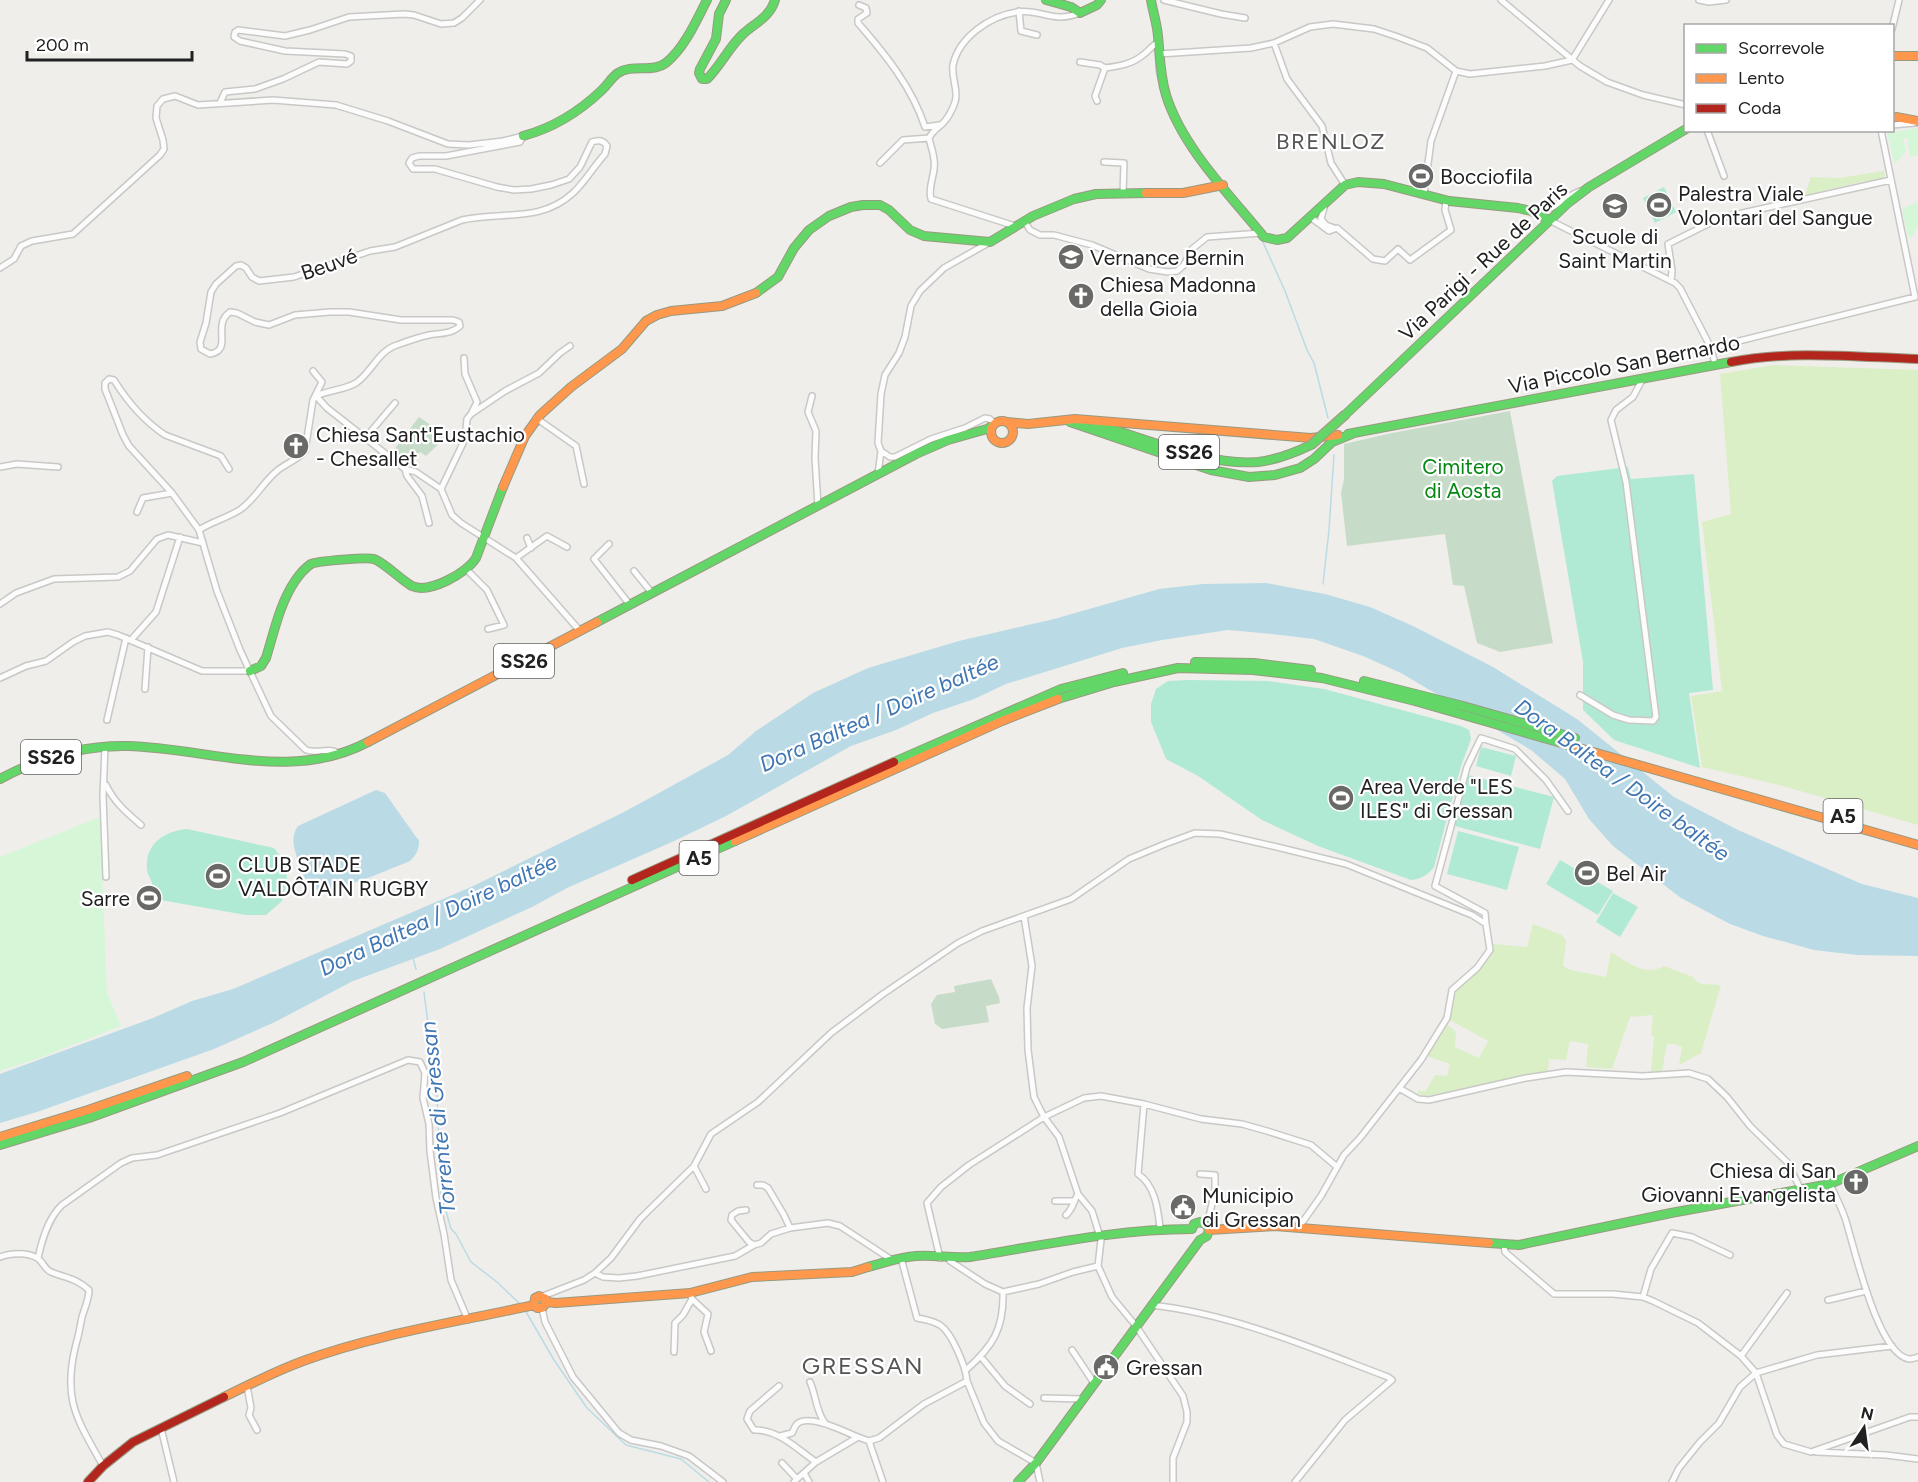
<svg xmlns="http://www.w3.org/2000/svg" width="1918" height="1482" viewBox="0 0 1918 1482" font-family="Figtree,sans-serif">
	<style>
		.grass { fill: #dbefc6 }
		.cemetery { fill: #c7dcc8 }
		.park { fill: #d6f7d7 }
		.pitch { fill: #b1ead4 }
		.water { fill: #badbe5 }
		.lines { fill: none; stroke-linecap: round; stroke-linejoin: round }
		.stream { stroke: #badbe5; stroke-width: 1.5 }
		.street-casing { stroke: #c8c8c6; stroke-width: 8 }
		.fast-casing { stroke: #989a80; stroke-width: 10 }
		.slow-casing { stroke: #989a80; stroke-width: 10 }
		.jam-casing { stroke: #989a80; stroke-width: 10 }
		.street { stroke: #fdfcfc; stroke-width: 5 }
		.fast { stroke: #63d668; stroke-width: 8 }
		.slow { stroke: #ff974d; stroke-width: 8 }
		.jam { stroke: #b3261e; stroke-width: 8 }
		.fast-bridge-casing { stroke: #a69d85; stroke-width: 11; stroke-linecap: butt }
		.fast-bridge { stroke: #63d668; stroke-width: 8 }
		.labels { text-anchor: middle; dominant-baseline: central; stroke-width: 4.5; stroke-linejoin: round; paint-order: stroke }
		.shield { fill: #fff; stroke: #646464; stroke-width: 1.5 }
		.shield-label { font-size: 20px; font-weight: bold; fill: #212121 }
		.poi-label { font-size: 21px; fill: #212121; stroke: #fff; text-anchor: start }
		.street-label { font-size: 21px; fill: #212121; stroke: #fff }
		.park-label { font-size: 21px; fill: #038612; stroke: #fff }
		.neighbourhood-label { font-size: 22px; letter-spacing: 1.5px; fill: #545454; stroke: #fff }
		.water-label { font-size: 22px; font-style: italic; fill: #4076b2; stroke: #fff }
		.quarter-label { font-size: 24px; letter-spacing: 1.5px; fill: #545454; stroke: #fff }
	</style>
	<rect width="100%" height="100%" fill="#efeeea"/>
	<path class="grass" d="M1884 171 1885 176 1882 179 1866 183 1865 181 1805 195 1811 177 1839 178Z
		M1773 365 1918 370V825L1783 786 1702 767 1691 696 1722 691 1702 522 1731 514 1720 374Z
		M1533 924 1562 935 1566 941 1563 966 1571 970 1606 977 1611 952C1628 962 1644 977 1664 966L1693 977 1696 981 1702 984 1721 985 1701 1053 1679 1065 1682 1047 1674 1044H1667L1662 1071 1651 1072 1654 1036 1651 1035 1653 1015 1630 1017 1612 1069 1586 1067 1588 1044 1570 1041 1566 1060 1549 1059 1548 1071 1427 1096 1417 1094 1419 1090 1425 1092 1435 1075 1447 1076 1450 1064 1427 1056 1447 1024 1456 1032 1455 1047 1479 1058 1488 1041 1448 1019 1454 993 1489 958 1493 944 1527 947Z"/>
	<path class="cemetery" d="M1510 411 1553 643 1500 652 1477 643 1464 586 1453 585 1445 534 1347 546 1341 493 1344 479V444L1392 433Z
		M419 417 447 436 426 456 420 452 409 467 390 455Z
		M991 979 999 997 1000 1003 986 1006 989 1022 942 1029 935 1024 931 1004 937 995 955 992 954 986Z"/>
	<path class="park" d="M1918 128V155L1910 157 1907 138H1903L1906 151 1895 164 1887 133Z
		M1918 202V226L1912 237H1908L1902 209Z
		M100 817 107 993 121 1026 36 1059 0 1071V857Z"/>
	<path class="pitch" d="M1664 187 1676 212 1655 223 1643 198Z
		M1628 467 1631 479 1694 474 1713 690 1689 693 1700 768 1614 740 1583 710V662L1552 481 1557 476Z
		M1188 680 1269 681 1324 689 1461 726 1469 730 1471 739 1461 766 1434 867C1428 875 1421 879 1411 880L1318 846 1262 820 1198 776 1166 759 1151 722V704L1156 689 1168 681Z
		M1481 747 1516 756 1511 776 1476 766Z
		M1468 775 1554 797 1540 849 1455 826Z
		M187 829 274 848 286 863 287 882 282 901 266 915H246L149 898C150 894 152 887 152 883 151 879 147 874 147 869 145 844 164 831 187 829Z
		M1458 831 1519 847 1507 890 1447 874Z
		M1560 860 1613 891 1598 915 1546 884Z
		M1613 893 1638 907 1620 937 1596 922Z"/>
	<path class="water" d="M1266 583 1325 594 1370 607 1413 626 1493 667 1577 719 1674 797 1738 830 1862 884 1918 898V956L1857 955 1814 950 1763 936 1730 924 1681 898 1613 846 1589 819 1565 779 1531 750 1401 673 1363 656 1314 639 1272 634 1228 630 1162 640 1122 648 1006 684 974 699 933 713 896 730 851 746 726 816 672 842 567 888 532 907 440 949 353 981 275 1022 214 1049 37 1112 0 1123V1074L153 1018 192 1001 233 989 471 887 624 812 668 788 728 755 756 731 813 693 868 668 959 641 1054 619 1159 589 1203 584Z
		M376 790 385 793 419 841C419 850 416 855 410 861 392 868 334 894 318 890 306 888 301 870 298 861 294 848 290 837 298 826Z"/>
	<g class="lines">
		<path class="stream" d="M1155 48 1156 71 1162 96
			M1262 240 1285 291 1307 350 1314 363 1328 418
			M1323 584 1329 530 1334 455
			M413 958 416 969
			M424 992 437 1097 441 1193 451 1229 456 1234 471 1262 497 1282 520 1304
			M525 1310 554 1360 587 1408 626 1445 681 1459 709 1482"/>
		<defs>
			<path id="street" d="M1164 0 1221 14 1245 18
				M1501 0 1580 66 1607 82 1643 95 1686 105
				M1699 0 1709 2 1726 0
				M859 5 866 8 867 13 858 19V23C885 54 912 87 925 127L939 125
				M1019 11 1021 31 1037 35
				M1892 29 1899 0
				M1274 43 1287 79 1322 126 1331 163 1345 185
				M1159 54 1251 48 1274 43 1310 27 1333 24 1374 29 1398 37 1427 48 1456 71 1470 74 1545 66 1572 60
				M1572 60 1609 0
				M1080 62 1100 65 1105 68
				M1097 101 1095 96 1105 68C1120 66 1132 64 1143 55 1149 51 1152 45 1159 42
				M220 103 225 92 255 89 283 79 319 62 347 64 351 61V56L345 54 285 51 240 41 234 37 235 32 238 30 285 36 310 30 349 17 404 14 414 15 441 24 454 23 462 18 480 0
				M1892 125 1915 123
				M1707 130 1724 176
				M523 136 520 142 446 156H419L412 158 409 163 413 169H435L497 187 514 190 531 189 551 185 569 179 580 167 592 142C599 140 603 140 607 146L605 154C594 166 585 182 573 193 541 223 501 211 462 220L395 247 370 251 294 277 259 281 252 277 246 268 241 265 236 266 216 284 211 292 206 323 200 342 201 349 210 354C234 350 211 325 230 312L237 313 255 322 269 325 295 315 330 312H349L401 320H453L459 322 460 326C452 334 440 333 429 335 419 337 408 341 397 345 378 351 372 372 356 383 344 390 329 390 316 396L327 408 405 469 416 472 441 489 452 515 461 523 516 558 580 631
				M1104 162 1124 163 1123 194
				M880 163 903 140 929 138
				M1424 194 1431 141 1456 71
				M1325 204 1321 219 1326 225 1334 228
				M1535 211C1554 212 1563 197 1580 191
				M1310 217 1329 231 1337 228 1373 259 1385 261 1398 249 1410 260 1451 230 1445 210 1446 201
				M1549 220 1675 283 1680 288 1711 348 1715 364
				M1025 222 1030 230 1040 235H1054L1092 245 1149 269 1168 272 1177 271 1184 265 1192 249 1207 237 1261 233
				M1015 226 931 199C928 189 933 179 934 169 936 158 931 148 929 138 932 132 936 129 941 125 947 120 953 109 955 102 959 90 951 78 953 65 959 37 990 16 1017 12 1041 8 1051 24 1080 13
				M0 268 14 259 21 246 32 241 73 234 160 155 164 149 163 140 156 118 157 106 163 99 175 96 198 105 273 100 336 105 388 121 448 144 469 145 503 141 523 136
				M1671 281 1672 271 1668 244 1720 218 1891 180
				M1711 348 1915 297 1881 130
				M464 358 465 374 477 402 472 412
				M812 396 808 412 816 431 815 458 818 506
				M536 418 576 446 584 484
				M366 437 395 403
				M881 451 890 457H895L931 439 965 428 985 418 990 419 995 424
				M0 467 17 464 58 467
				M229 469 221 456 165 435C144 421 127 401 114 380L109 379 105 383V389L123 435 129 446 172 493 199 530 217 591 240 650 271 716 306 750C317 754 329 747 338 753
				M405 469 407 476 422 496 429 523
				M878 474 881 451 878 443 881 394 885 375 899 353 905 337 911 306 920 291 944 268 990 242
				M441 489 465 439 467 419 471 414 505 391 539 373 560 353 570 346
				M137 512 143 498 172 493
				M199 530C213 521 228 518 241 509 256 498 264 481 278 470 287 463 297 460 305 451L313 400 322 382 313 371
				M527 538 531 548
				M609 544 594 559 630 605
				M516 558 547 536 567 547
				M467 570 487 590 504 625 488 629
				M634 571 652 593
				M0 604 16 593 54 579 118 577 130 571 157 539 168 535 203 543
				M131 640 156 612 180 537
				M0 678 26 666 46 661 73 642 85 636 108 632 118 635 202 671H250
				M145 689 148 647
				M1580 695 1613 715 1629 720 1653 721 1656 717 1626 482 1611 420 1616 410 1633 397 1643 378
				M107 720 126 638
				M105 747 103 796 106 877
				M106 785C114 802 127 813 141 825
				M1024 916 1032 966 1027 1008 1028 1050 1034 1097 1044 1117 1059 1137 1078 1194 1092 1211 1101 1240 1098 1266 1112 1297 1136 1326 1183 1396 1187 1412V1422L1173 1458V1482
				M1486 924 1485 913 1435 886 1467 767 1481 738 1515 749 1546 780 1568 811
				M1399 1088 1418 1099 1429 1100 1526 1078 1566 1072 1643 1076 1689 1073 1708 1079 1727 1097 1750 1126 1787 1162 1801 1190
				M1144 1104 1138 1174C1155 1185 1158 1209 1160 1228
				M694 1166 706 1189
				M1200 1174 1215 1175V1191L1207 1225
				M1830 1184C1835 1195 1841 1207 1845 1218 1854 1245 1877 1354 1909 1359 1910 1359 1917 1358 1918 1357
				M757 1185H763L768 1188 784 1215 790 1228
				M1055 1201H1073
				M746 1210 738 1211 732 1215 731 1220 749 1242 754 1245 761 1243 771 1234 790 1228 828 1223 840 1226 892 1260
				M1066 1215C1073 1209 1073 1202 1078 1194
				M1504 1245 1505 1252 1554 1294H1613L1643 1297 1653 1301 1698 1323 1741 1356 1756 1373 1817 1355 1892 1346
				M0 1257C10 1253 28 1252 37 1258 43 1261 44 1269 51 1272 66 1278 76 1278 89 1290 89 1299 85 1307 82 1317 80 1326 79 1335 76 1344 62 1400 77 1419 103 1466
				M38 1258C42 1240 48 1218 62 1205L121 1163 132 1158 157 1155 280 1113 408 1060 420 1062 425 1073 423 1098 429 1124 430 1151 436 1198 444 1234 451 1280 468 1320
				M901 1258 917 1318C924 1319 933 1321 940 1325 952 1333 966 1367 967 1381
				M940 1258 927 1203 941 1187 969 1165 1044 1117 1084 1098 1101 1096 1144 1104 1201 1119 1242 1124 1267 1131 1311 1145 1336 1166
				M949 1258 950 1261 985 1284 1003 1292C1004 1329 993 1346 966 1370
				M595 1273 603 1277 619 1278 637 1276 735 1256 754 1245
				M1003 1292 1039 1284 1073 1272 1098 1266
				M543 1296 584 1280 595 1273 611 1258 640 1219 694 1166 711 1134 758 1102 831 1033 883 994 958 943 982 931 1071 899 1129 859 1165 844 1195 833 1220 834 1277 847 1346 864 1472 915 1486 924 1490 950 1477 968 1452 990 1447 1018 1421 1060 1360 1138 1344 1155 1321 1196 1299 1227
				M1643 1297 1651 1269 1672 1233 1692 1237 1730 1255
				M692 1299 708 1314 704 1332 711 1351
				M1828 1300 1866 1291
				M1151 1305C1233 1314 1311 1348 1388 1377L1392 1380 1345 1420 1295 1482
				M542 1308 545 1322 573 1377 619 1433 631 1440 661 1446 689 1456 723 1482
				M1072 1350 1094 1383
				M674 1352 675 1323 683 1315 692 1299 690 1293
				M1741 1356 1787 1293
				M981 1357 1005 1386 1030 1404
				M810 1382C816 1395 816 1412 825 1423
				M247 1386 251 1408 249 1415 257 1430
				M779 1386 750 1411 747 1419 754 1430C778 1429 797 1449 816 1462
				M1044 1398 1082 1399
				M161 1428 174 1482
				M780 1436 792 1433C794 1430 794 1427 797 1424 809 1413 845 1432 858 1437
				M869 1441 879 1438 924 1404 967 1381 984 1423 998 1441 1036 1463 1040 1482
				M1816 1452 1886 1455 1918 1459
				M782 1463 797 1479 794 1482
				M804 1473 809 1482
				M797 1479 816 1462 858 1437 869 1441 883 1482
				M1672 1482 1679 1468 1700 1442 1719 1423 1740 1387 1756 1373 1777 1435 1784 1444 1811 1452 1910 1417H1918"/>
			<path id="fast" d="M726 0 719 14 716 39 700 69 699 73 702 79H707C721 65 729 47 743 34 755 23 770 17 775 0
				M1046 0 1071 7 1080 13 1097 5 1101 0
				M1151 0C1153 12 1157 24 1158 36 1160 56 1160 75 1166 95 1182 147 1230 195 1264 237L1277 240 1287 238 1345 185 1358 182 1384 184 1449 201 1518 208 1531 211 1549 220
				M523 136C553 128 580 111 602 90 608 84 612 77 618 73 633 63 653 74 667 62 685 47 696 21 707 0
				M756 293 778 277 794 248 809 230 829 216 851 207 863 205H880L889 210 910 230 924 236 990 242 1033 216 1074 199 1096 194 1146 193
				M1346 414 1568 203 1589 187 1686 129
				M1070 422 1211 470 1249 477 1275 475 1300 468 1314 459 1332 442 1354 433
				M1095 424C1146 438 1205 466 1258 462 1277 460 1294 453 1311 445
				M1348 434 1731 362
				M597 622 916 454 948 440 987 429 992 426
				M1195 662 1254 663 1311 670
				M250 671 261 666 266 658C274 632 280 603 295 581 299 575 305 568 311 564 317 561 367 557 374 559 385 563 401 580 412 586 429 594 467 573 476 558L503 487
				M1364 681 1463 706 1575 738
				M1058 699 1114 682 1178 668 1253 670 1322 678 1415 701 1565 744
				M894 762 1061 689 1123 673
				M0 779C39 758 83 745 128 746 208 748 291 783 368 742
				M0 1145 89 1118 243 1062 735 841
				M1489 1243 1519 1245 1671 1213 1830 1184 1918 1146
				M868 1267C884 1263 899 1257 916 1256 934 1255 952 1258 970 1257 1044 1245 1117 1229 1192 1229L1194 1224 1200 1222 1207 1225 1209 1230
				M1018 1482 1036 1463 1200 1240 1207 1236 1209 1230"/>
			<path id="slow" d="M1892 56H1918
				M1896 117 1918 121
				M1146 193H1183L1223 185
				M991 432a11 11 0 1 1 22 0a11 11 0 1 1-22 0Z
				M1007 422 1028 424 1075 419 1311 438 1338 435
				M503 487 525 436 540 415 571 387 622 349 646 321 657 315 671 311 722 306 756 293
				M368 742 597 622
				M1565 744 1918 845
				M735 841 1002 721 1058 699
				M0 1137 88 1110 187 1076
				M1209 1230 1275 1226 1489 1243
				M534 1305 535 1298 539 1296 546 1299 547 1302 556 1303 690 1293 752 1277 852 1272 868 1267
				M224 1397C250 1384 276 1371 303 1361 377 1334 457 1322 534 1305L537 1308H542L547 1302"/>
			<path id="jam" d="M1731 362C1792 350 1856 357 1918 359
				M632 880 894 762
				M88 1482 103 1466 133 1442 224 1397"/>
		</defs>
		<use href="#street" class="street-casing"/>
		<use href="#fast" class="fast-casing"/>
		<use href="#slow" class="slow-casing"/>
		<use href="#jam" class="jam-casing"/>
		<use href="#street" class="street"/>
		<use href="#fast" class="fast"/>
		<use href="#slow" class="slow"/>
		<use href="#jam" class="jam"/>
		<defs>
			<path id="fast-bridge" d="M1311 445 1346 414"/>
		</defs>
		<use href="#fast-bridge" class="fast-bridge-casing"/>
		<use href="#fast-bridge" class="fast-bridge"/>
	</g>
	<defs>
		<symbol id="stadium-disc" viewBox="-11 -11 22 22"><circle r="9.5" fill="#696967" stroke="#fff"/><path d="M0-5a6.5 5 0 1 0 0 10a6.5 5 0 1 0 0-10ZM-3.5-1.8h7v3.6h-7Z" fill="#fff"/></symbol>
		<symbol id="school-disc" viewBox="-11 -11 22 22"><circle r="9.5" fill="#696967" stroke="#fff"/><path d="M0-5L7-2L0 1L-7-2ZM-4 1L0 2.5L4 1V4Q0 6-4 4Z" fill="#fff"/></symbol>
		<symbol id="church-disc" viewBox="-11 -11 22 22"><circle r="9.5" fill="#696967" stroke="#fff"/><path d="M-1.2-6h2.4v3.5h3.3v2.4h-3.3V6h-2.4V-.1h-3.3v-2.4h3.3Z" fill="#fff"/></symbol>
		<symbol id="civic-disc" viewBox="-11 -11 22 22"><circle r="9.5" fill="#696967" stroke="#fff"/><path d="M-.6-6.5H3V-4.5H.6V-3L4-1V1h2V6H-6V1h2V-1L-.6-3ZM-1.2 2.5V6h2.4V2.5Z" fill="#fff"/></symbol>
	</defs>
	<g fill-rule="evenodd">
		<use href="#stadium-disc" x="1406" y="161" width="30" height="30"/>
		<use href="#stadium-disc" x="1644" y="190" width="30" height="30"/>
		<use href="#school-disc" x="1600" y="191" width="30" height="30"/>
		<use href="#school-disc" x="1056" y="242" width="30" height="30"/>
		<use href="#church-disc" x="1066" y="281" width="30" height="30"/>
		<use href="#church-disc" x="281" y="431" width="30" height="30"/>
		<use href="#stadium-disc" x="1326" y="783" width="30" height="30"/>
		<use href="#stadium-disc" x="1572" y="858" width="30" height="30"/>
		<use href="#stadium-disc" x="203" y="861" width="30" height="30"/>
		<use href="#stadium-disc" x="134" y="883" width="30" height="30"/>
		<use href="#church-disc" x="1841" y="1167" width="30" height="30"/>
		<use href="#civic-disc" x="1168" y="1192" width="30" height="30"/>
		<use href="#civic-disc" x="1091" y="1352" width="30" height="30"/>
	</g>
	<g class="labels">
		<g class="shield">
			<rect x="1159" y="435" width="60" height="34" rx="4.5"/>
			<rect x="494" y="644" width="60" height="34" rx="4.5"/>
			<rect x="21" y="740" width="60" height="34" rx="4.5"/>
			<rect x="1823.5" y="799" width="39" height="34" rx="4.5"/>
			<rect x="679.5" y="841" width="39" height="34" rx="4.5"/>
		</g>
		<g class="shield-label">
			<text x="1189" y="452">SS26</text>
			<text x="524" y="661">SS26</text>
			<text x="51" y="757">SS26</text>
			<text x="1843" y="816">A5</text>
			<text x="699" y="858">A5</text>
		</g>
		<g class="poi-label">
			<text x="1440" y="176">Bocciofila</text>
			<text x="1678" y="193">Palestra Viale<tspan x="1678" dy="24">Volontari del Sangue</tspan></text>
			<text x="1615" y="236" text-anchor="middle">Scuole di<tspan x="1615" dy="24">Saint Martin</tspan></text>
			<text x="1090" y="257">Vernance Bernin</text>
			<text x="1100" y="284">Chiesa Madonna<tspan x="1100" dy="24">della Gioia</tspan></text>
			<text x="316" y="434">Chiesa Sant'Eustachio<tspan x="316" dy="24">- Chesallet</tspan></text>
			<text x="1360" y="786">Area Verde "LES<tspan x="1360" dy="24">ILES" di Gressan</tspan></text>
			<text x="238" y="864">CLUB STADE<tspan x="238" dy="24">VALDÔTAIN RUGBY</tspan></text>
			<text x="1606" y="873">Bel Air</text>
			<text x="130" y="898" text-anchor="end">Sarre</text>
			<text x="1836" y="1170" text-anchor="end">Chiesa di San<tspan x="1836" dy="24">Giovanni Evangelista</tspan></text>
			<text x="1202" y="1195">Municipio<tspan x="1202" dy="24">di Gressan</tspan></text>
			<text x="1126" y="1367">Gressan</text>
		</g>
		<g class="street-label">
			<text transform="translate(1483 261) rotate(-43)">Via Parigi - Rue de Paris</text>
			<text transform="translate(329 264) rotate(-19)">Beuvé</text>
			<text transform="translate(1624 364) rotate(-11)">Via Piccolo San Bernardo</text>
		</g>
		<g class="park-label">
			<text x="1463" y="466">Cimitero<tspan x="1463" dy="24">di Aosta</tspan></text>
		</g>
		<g class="neighbourhood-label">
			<text x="1331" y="141">BRENLOZ</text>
		</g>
		<g class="water-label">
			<text transform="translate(879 713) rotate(-24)">Dora Baltea / Doire baltée</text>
			<text transform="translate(1622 780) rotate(36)">Dora Baltea / Doire baltée</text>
			<text transform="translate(438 915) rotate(-25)">Dora Baltea / Doire baltée</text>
			<text transform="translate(438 1118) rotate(-96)">Torrente di Gressan</text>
		</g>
		<g class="quarter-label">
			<text x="863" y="1365">GRESSAN</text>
		</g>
	</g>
	<rect x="1684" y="24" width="210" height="108" fill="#ffffff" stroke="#a6a6a6" stroke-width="1.5"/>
	<rect x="1696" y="44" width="30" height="9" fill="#63d668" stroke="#a6a6a6" stroke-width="1.5"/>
	<text x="1738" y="54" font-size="18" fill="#212121">Scorrevole</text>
	<rect x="1696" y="74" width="30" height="9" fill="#ff974d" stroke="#a6a6a6" stroke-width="1.5"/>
	<text x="1738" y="84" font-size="18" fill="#212121">Lento</text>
	<rect x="1696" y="104" width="30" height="9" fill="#b3261e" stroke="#a6a6a6" stroke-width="1.5"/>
	<text x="1738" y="114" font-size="18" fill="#212121">Coda</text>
	<g transform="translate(1864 1428) rotate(13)" stroke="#ffffff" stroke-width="4.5" paint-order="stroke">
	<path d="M0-4.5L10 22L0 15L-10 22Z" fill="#212121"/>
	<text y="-9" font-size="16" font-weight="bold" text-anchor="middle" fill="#212121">N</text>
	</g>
	<path d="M27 51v9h165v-9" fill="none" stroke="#212121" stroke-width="3"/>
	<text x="36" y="51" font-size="18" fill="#212121" stroke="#ffffff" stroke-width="4.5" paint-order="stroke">200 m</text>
</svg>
